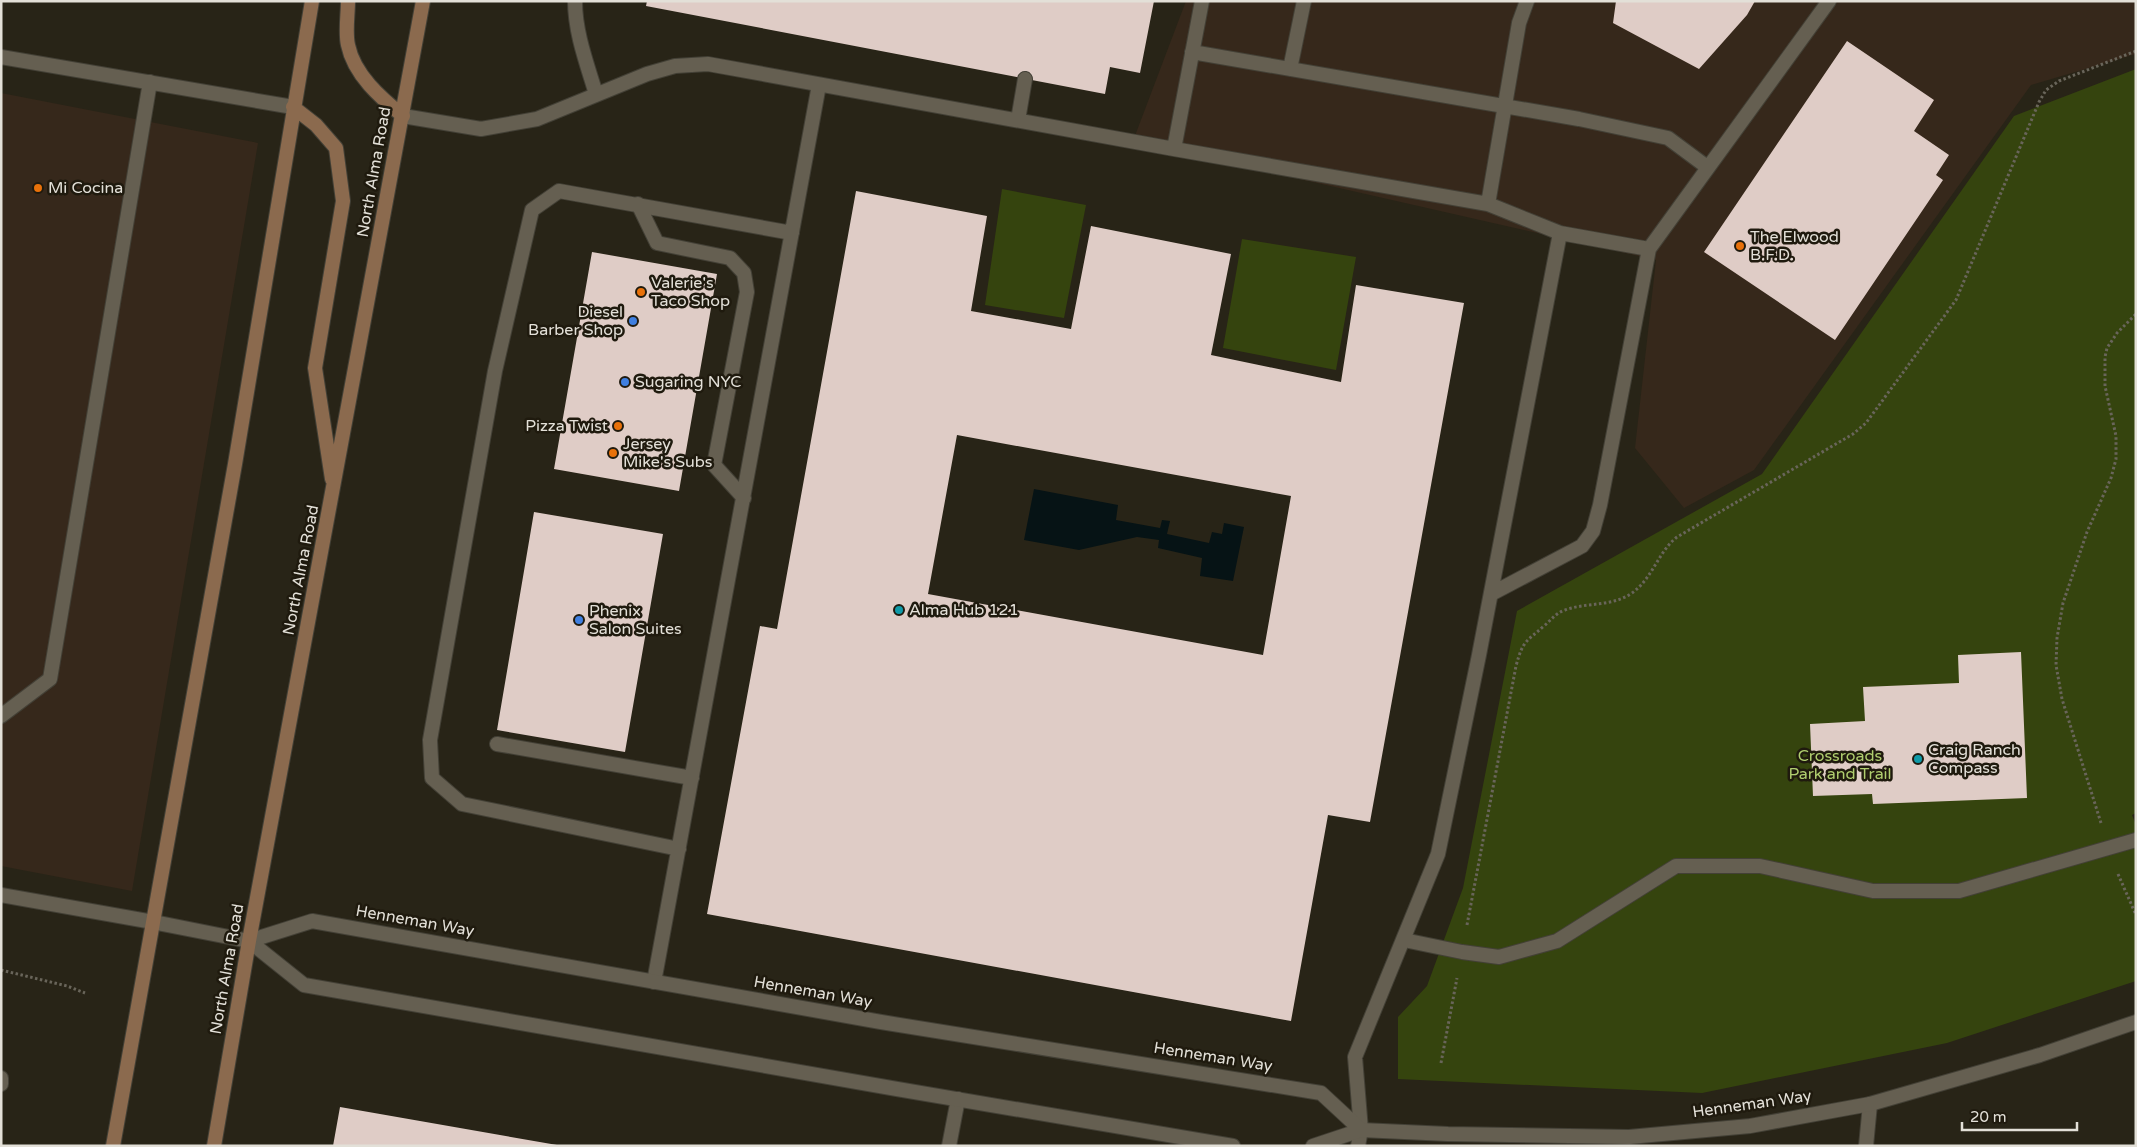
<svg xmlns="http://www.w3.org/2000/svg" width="2137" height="1147" viewBox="0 0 2137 1147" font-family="'Varela Round',sans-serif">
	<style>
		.commercial { fill: #36281b }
		.green { fill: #35440e }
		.water { fill: #061315 }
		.building { fill: #dfccc6; fill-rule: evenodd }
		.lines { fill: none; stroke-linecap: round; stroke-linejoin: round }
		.service-casing { stroke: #434036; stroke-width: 16 }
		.minor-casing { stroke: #434036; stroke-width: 16 }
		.secondary-casing { stroke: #434036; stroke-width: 16 }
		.path { stroke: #69655a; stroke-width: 3; stroke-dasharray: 2.5 2.5; stroke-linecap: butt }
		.service { stroke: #655f51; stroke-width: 14 }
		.minor { stroke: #655f51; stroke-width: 14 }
		.secondary { stroke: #8b6a4e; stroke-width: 14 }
		.food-dot { fill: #e8710a; stroke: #1f1a0e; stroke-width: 2 }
		.shop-dot { fill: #3f7fe0; stroke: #1f1a0e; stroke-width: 2 }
		.culture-dot { fill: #0f9aa8; stroke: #1f1a0e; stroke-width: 2 }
		.labels { text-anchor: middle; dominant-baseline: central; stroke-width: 5; stroke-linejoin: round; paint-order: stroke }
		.street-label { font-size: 16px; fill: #e3e0d8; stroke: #1f1a0e }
		.poi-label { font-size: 16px; fill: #e3e0d8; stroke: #1f1a0e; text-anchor: start }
		.park-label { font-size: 16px; fill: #b0ce6f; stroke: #1f1a0e }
	</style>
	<rect width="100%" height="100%" fill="#282417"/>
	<path class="commercial" d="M1186 1H2136V54L2031 85 1754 470 1684 508 1635 448 1656 260 1133 141Z
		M1 93 258 143 132 891 1 866Z"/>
	<path class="green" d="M2136 69V813L2132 815 2136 825V981L1947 1043 1702 1093 1398 1079V1017L1427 986 1463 888 1517 611 1762 474 2014 116Z
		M1002 189 1086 205 1064 318 985 305Z
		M1242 239 1356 257 1336 370 1223 348Z"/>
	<path class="water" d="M1034 489 1118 505 1116 520 1160 528 1162 520 1170 521 1167 534 1209 543 1212 532 1222 534 1224 523 1244 527 1233 581 1200 576 1202 558 1158 548 1159 540 1137 537 1079 550 1024 540Z"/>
	<path class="building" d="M647 1H1154L1140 73 1110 67 1105 94 646 6Z
		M1616 1H1755L1747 15 1699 69 1613 23Z
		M1847 41 1934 100 1914 131 1949 155 1936 175 1943 180 1835 340 1704 252Z
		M856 191 987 216 971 311 1071 329 1091 226 1231 254 1211 355 1341 382 1356 285 1464 303 1370 822 1328 815 1291 1021 707 914 760 626 777 629ZM957 435 1291 496 1263 655 928 594Z
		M592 252 717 274 679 491 554 469Z
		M534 512 663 534 625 752 497 730Z
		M2021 652 2027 798 1873 804 1872 794 1813 796 1810 724 1865 721 1863 687 1959 683 1958 655Z
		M340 1107 557 1145V1146H333Z"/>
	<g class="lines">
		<defs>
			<path id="service" d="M575 1C575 33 587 64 596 94
				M1192 52 1579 119 1668 138 1707 167
				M1 57 293 107
				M1290 69 1304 1
				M403 116 481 129 537 119 647 74 675 66 708 64 1174 149 1488 204 1560 233 1479 655 1438 854 1355 1057 1361 1130 1358 1146
				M1018 120 1025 79
				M1174 149 1202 1
				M638 204 657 243 730 258 744 273 747 292 714 465 744 498
				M1488 204 1519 23 1527 1
				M1560 233 1649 249
				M1491 594 1582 546 1593 531 1600 505 1649 249 1829 1
				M1 716 50 679 150 82
				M497 744 692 778
				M679 849 462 804 432 778 430 740 495 371 532 210 559 191 792 233
				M1404 940 1462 952 1499 957 1557 941 1676 866H1760L1873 891H1959L2136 840
				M654 982 819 85
				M1 1078V1084
				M949 1146 958 1099
				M1866 1146 1870 1104"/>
			<path id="minor" d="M1 895 153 922 249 941 304 985 897 1089 1233 1146
				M249 941 312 921 881 1022 1321 1093 1361 1130
				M1313 1146 1361 1130 1448 1134 1629 1137 1750 1126 1870 1104 2040 1055 2136 1022"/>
			<path id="secondary" d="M348 1C348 15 345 32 348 45 354 75 381 98 403 116
				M293 107 316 125 336 148 343 201 315 368 332 479
				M113 1146 235 464 312 1
				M214 1146 249 941 423 1"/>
		</defs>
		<use href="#service" class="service-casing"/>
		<use href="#minor" class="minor-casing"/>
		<use href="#secondary" class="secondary-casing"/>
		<path class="path" d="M2101 823 2062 699 2056 665 2057 638 2063 603 2087 532 2111 478 2116 459V436L2105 386V357L2107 348 2117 333 2136 314
			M2118 874 2136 915
			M1467 925 1516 666C1523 640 1526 642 1544 626 1551 620 1556 613 1565 610 1587 602 1612 607 1632 593 1653 578 1658 552 1677 537L1853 434 1866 423 1956 300 2039 102 2046 90 2059 81 2136 51
			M1 970 67 986 85 993
			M1441 1063 1457 978"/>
		<use href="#service" class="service"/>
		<use href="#minor" class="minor"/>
		<use href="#secondary" class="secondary"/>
	</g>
	<g class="food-dot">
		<circle cx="38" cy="188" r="5"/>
		<circle cx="1740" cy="246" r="5"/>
		<circle cx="641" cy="292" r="5"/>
		<circle cx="618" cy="426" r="5"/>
		<circle cx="613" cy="453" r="5"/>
	</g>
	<g class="shop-dot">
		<circle cx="633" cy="321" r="5"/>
		<circle cx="625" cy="382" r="5"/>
		<circle cx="579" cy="620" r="5"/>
	</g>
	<g class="culture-dot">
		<circle cx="899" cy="610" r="5"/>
		<circle cx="1918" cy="759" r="5"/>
	</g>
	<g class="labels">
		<g class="street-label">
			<text transform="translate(374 172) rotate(-80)">North Alma Road</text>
			<text transform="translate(301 570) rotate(-79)">North Alma Road</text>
			<text transform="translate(415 921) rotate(10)">Henneman Way</text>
			<text transform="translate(227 969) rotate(-80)">North Alma Road</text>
			<text transform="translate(813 992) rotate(10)">Henneman Way</text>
			<text transform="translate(1213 1057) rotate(9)">Henneman Way</text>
			<text transform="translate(1752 1104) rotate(-8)">Henneman Way</text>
		</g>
		<g class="poi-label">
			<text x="48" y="188">Mi Cocina</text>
			<text x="1750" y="237">The Elwood<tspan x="1750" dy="18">B.F.D.</tspan></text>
			<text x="651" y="283">Valerie's<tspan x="651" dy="18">Taco Shop</tspan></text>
			<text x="623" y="312" text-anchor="end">Diesel<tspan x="623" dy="18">Barber Shop</tspan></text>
			<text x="635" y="382">Sugaring NYC</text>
			<text x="608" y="426" text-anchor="end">Pizza Twist</text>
			<text x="623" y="444">Jersey<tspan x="623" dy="18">Mike's Subs</tspan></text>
			<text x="909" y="610">Alma Hub 121</text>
			<text x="589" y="611">Phenix<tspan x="589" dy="18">Salon Suites</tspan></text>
			<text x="1928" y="750">Craig Ranch<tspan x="1928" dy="18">Compass</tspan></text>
		</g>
		<g class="park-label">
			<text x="1840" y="756">Crossroads<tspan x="1840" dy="18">Park and Trail</tspan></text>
		</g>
	</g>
	<rect width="2137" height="1147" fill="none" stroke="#e3e0d8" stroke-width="5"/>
	<path d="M1962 1122v8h115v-8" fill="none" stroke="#e3e0d8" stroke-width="2.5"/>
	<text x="1970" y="1122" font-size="15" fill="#e3e0d8" stroke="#1f1a0e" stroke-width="4" paint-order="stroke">20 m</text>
</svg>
